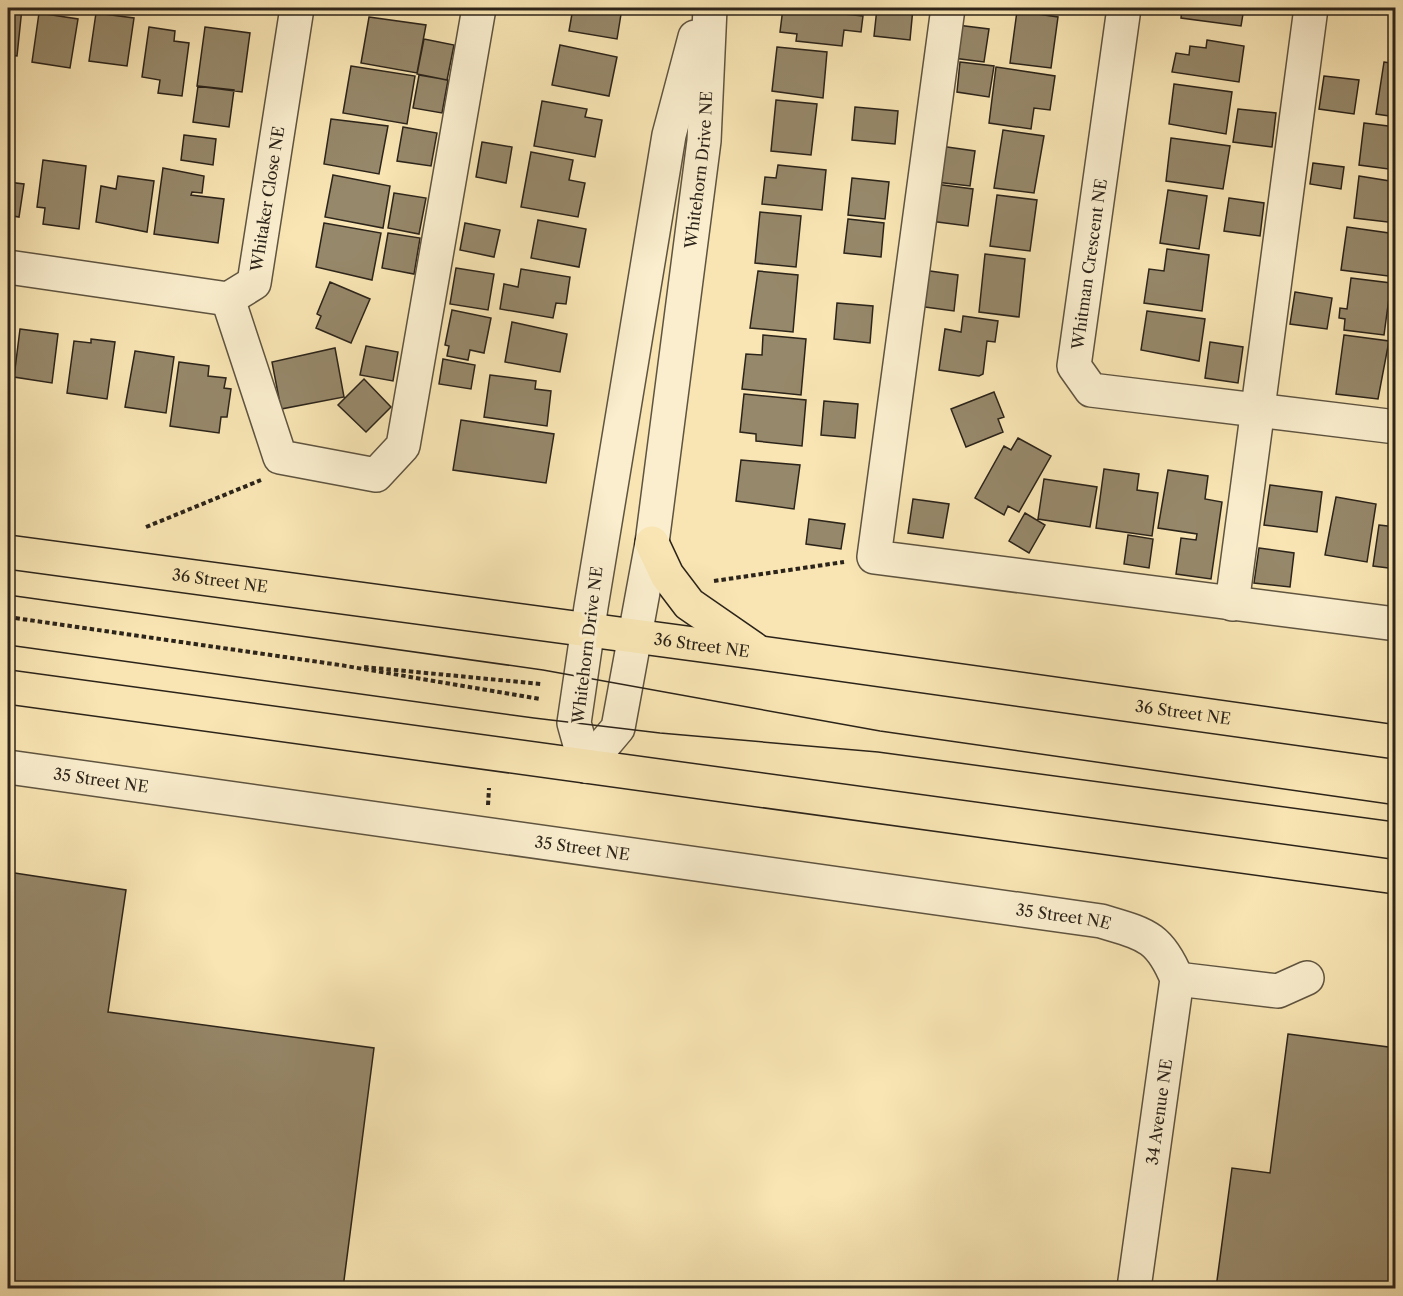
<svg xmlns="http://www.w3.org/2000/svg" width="1403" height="1296" viewBox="0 0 1403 1296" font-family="'Libre Caslon Text',serif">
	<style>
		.building { fill: #96886a; stroke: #2c241a; stroke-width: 1.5 }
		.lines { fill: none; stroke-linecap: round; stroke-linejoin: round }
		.minor-casing { stroke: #5f5440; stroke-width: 36 }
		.major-casing { stroke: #2c241a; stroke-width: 36 }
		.path { stroke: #2c241a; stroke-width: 4; stroke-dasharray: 4.5 3; stroke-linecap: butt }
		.minor { stroke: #faeece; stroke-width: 33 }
		.major { stroke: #f8e5b3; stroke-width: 33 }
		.tram { stroke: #2c241a; stroke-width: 1.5 }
		.labels { text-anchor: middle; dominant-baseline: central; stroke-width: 6; stroke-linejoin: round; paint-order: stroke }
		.street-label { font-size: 16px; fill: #2c241a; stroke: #faeece }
	</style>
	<rect width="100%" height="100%" fill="#f8e5b3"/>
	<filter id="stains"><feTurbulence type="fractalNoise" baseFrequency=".00333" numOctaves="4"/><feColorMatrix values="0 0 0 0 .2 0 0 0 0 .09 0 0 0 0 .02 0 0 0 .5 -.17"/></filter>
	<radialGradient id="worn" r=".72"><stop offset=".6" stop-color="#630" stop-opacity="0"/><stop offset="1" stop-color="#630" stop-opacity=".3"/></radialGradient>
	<path class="building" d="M8 8H22L17 56 8 55Z
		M573 8H622L617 39 569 31Z
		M783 8H845V14L863 16 861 32 844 30 842 46 796 41 797 34 780 32Z
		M877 8H913L910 40 874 36Z
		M1182 8H1244L1241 26 1181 18Z
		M1017 11 1058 17 1051 68 1010 63Z
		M39 13 78 19 70 68 32 62Z
		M96 13 134 18 127 66 89 61Z
		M369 17 426 25 417 73 361 63Z
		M957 25 989 29 984 62 953 58Z
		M149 27 175 31 174 41 189 43 182 96 158 93 160 80 142 77Z
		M205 27 250 33 242 92 197 86Z
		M424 39 454 45 447 80 417 74Z
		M1207 40 1244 46 1239 82 1172 72 1176 53 1189 55 1190 46 1206 48Z
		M560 45 617 57 609 96 552 85Z
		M777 47 827 52 823 98 772 91Z
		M960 62 994 66 989 97 957 92Z
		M1384 62 1396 64V117L1376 114Z
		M351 66 415 76 407 124 343 113Z
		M996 67 1055 76 1050 110 1034 108 1031 129 989 123Z
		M419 75 448 80 442 113 413 108Z
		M1324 76 1359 80 1354 114 1319 109Z
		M1174 84 1232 92 1226 134 1169 124Z
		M198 86 234 90 229 127 193 122Z
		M776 100 817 104 811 155 771 151Z
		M542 101 587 109 585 117 602 120 595 157 534 146Z
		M855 107 898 111 895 144 852 140Z
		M1238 109 1276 113 1272 147 1233 142Z
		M331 119 388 126 379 174 324 164Z
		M1364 123 1396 127V170L1359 165Z
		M403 127 437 133 431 166 397 161Z
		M1003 130 1044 136 1034 193 994 188Z
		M184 135 216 139 213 165 181 160Z
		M1171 138 1230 146 1223 189 1166 181Z
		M482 142 512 147 506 183 476 177Z
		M940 146 975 151 970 186 936 182Z
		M531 152 573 160 569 180 585 183 578 217 521 207Z
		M43 160 86 166 79 229 43 224 45 208 37 207Z
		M1313 163 1344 167 1341 189 1310 184Z
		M778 165 826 170 822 210 762 204 765 177 776 178Z
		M8 166 10 167 8 182 24 184 19 217 8 215Z
		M163 168 204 176 202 193 192 192 191 195 224 199 218 243 154 234Z
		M333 175 390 186 383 228 325 217Z
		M118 176 154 181 147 232 96 222 101 186 116 189Z
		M1359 176 1396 182V223L1354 218Z
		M852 178 889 182 885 219 848 215Z
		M935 184 973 189 968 226 930 221Z
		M1168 190 1207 196 1199 249 1160 243Z
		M394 193 426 198 419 234 388 228Z
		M997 195 1037 200 1030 251 990 246Z
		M1229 198 1264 203 1260 236 1224 231Z
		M760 212 801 216 796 267 755 263Z
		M848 219 884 223 881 257 844 253Z
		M538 220 586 229 579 267 531 258Z
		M324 223 381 233 372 280 316 267Z
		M465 223 500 230 494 257 460 250Z
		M1347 227 1396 234V277L1341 270Z
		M388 233 420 238 414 274 382 268Z
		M1167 249 1209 255 1202 311 1144 303 1149 269 1164 271Z
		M985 254 1025 259 1019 317 979 312Z
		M456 268 494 274 488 310 450 304Z
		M521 269 570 277 566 304 556 303 553 318 500 309 504 284 518 287Z
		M923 270 958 275 954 311 918 306Z
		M758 271 798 275 793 332 750 328Z
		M1351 278 1391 283 1384 335 1344 330 1345 319 1339 318 1340 308 1347 309Z
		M330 282 370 299 351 343 316 328 321 316 317 314Z
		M1295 292 1332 298 1327 329 1290 324Z
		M837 303 873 306 870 343 834 339Z
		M452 310 491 318 484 353 470 350 468 360 447 356 449 346 445 345Z
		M1147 311 1205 319 1199 361 1141 350Z
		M963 316 998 321 995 342 987 341 983 374 979 376 939 370 945 329 961 332Z
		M512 322 567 334 560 372 505 362Z
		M20 329 58 334 52 383 14 377Z
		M763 335 806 339 801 395 742 389 746 354 762 355Z
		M1344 335 1389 341 1378 399 1336 394Z
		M91 339 115 342 107 399 67 393 74 341 91 343Z
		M1210 342 1243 347 1238 383 1205 378Z
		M366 346 398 352 393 381 360 375Z
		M335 348 344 397 281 409 272 362Z
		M135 351 174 357 166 413 125 407Z
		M443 359 475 365 471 389 439 384Z
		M179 362 209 366 208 376 226 378 224 388 231 389 227 417H221L219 433 170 426Z
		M490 375 536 381 535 389 551 391 547 426 484 417Z
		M364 379 391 407 366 432 338 405Z
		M994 392 1004 417 998 419 1003 432 966 447 951 409Z
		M744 394 806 400 802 446 756 441V434L740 432Z
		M824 401 858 404 855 438 821 435Z
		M461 420 554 434 546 483 453 470Z
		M1018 438 1051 456 1019 512 1008 506 1004 515 975 498 1004 446 1011 450Z
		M741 460 800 465 794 509 736 501Z
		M1104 469 1139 474 1137 490 1158 493 1152 536 1096 528Z
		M1168 470 1208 476 1205 499 1222 502 1211 579 1176 574 1181 538 1196 540 1197 534 1158 528Z
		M1044 479 1097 487 1090 527 1038 519Z
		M1270 485 1322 492 1317 532 1264 525Z
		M1336 497 1376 504 1367 562 1325 555Z
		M913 499 949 504 943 538 908 533Z
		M1025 513 1045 525 1029 553 1009 541Z
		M809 519 845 524 841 549 806 544Z
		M1379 525 1396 527V569L1373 566Z
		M1128 535 1153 539 1149 568 1124 564Z
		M1259 548 1294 553 1290 587 1254 583Z
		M8 872 126 890 108 1012 374 1048 343 1288H8Z
		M1288 1034 1396 1048V1288H1216L1232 1168 1270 1173Z"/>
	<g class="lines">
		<defs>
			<g id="minor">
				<path d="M948 8 874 557 1396 624"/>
				<path d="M1124 8 1074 366 1091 390 1396 427"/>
				<path id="s1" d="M8 267 228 299 254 283 297 8"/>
				<path d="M228 299 280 457 376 475 403 446 479 8"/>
				<path d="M1232 604 1311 8"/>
				<path id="s2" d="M586 766 618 728 652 543 704 141 710 8"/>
				<path d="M586 766 574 723 591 607 669 135 695 37"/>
				<path id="s3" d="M8 767 1101 921C1144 934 1159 935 1177 979L1134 1288"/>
				<path d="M1177 979 1278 991 1307 978"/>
			</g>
			<g id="major">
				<path d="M652 543 667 575 689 604 754 649"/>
				<path id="s4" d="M8 552 761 653 1396 742"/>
				<path d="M8 687 1396 877"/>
			</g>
		</defs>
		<use href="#minor" class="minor-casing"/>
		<use href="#major" class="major-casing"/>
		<path class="path" d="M146 527 261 480
			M714 581 844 562
			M8 617 340 665 540 699
			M364 667 541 684
			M488 805 489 788"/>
		<use href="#minor" class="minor"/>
		<use href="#major" class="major"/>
		<path class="tram" d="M8 595 543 670 880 731 1396 805
			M8 645 534 718 660 733 878 752 1396 822"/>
	</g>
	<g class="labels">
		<g class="street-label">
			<text stroke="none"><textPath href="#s2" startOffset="614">Whitehorn Drive NE</textPath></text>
			<text stroke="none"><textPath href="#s1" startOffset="338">Whitaker Close NE</textPath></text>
			<text transform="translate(1089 264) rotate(-82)">Whitman Crescent NE</text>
			<text stroke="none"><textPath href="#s4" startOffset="214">36 Street NE</textPath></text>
			<text transform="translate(587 645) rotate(-83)">Whitehorn Drive NE</text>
			<text stroke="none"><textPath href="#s4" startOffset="700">36 Street NE</textPath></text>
			<text stroke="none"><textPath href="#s4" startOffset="1186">36 Street NE</textPath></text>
			<text stroke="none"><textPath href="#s3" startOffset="94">35 Street NE</textPath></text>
			<text stroke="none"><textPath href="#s3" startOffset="580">35 Street NE</textPath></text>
			<text stroke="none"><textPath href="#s3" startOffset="1066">35 Street NE</textPath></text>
			<text transform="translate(1159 1112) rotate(-82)">34 Avenue NE</text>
		</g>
	</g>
	<rect width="1403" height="1296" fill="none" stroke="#f8e5b3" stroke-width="30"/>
	<rect x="9" y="9" width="1385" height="1278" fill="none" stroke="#2c241a" stroke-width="3"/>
	<rect x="15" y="15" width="1373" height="1266" fill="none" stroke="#2c241a" stroke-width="1.5"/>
	<rect width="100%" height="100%" filter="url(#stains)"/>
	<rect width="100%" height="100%" fill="url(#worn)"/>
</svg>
